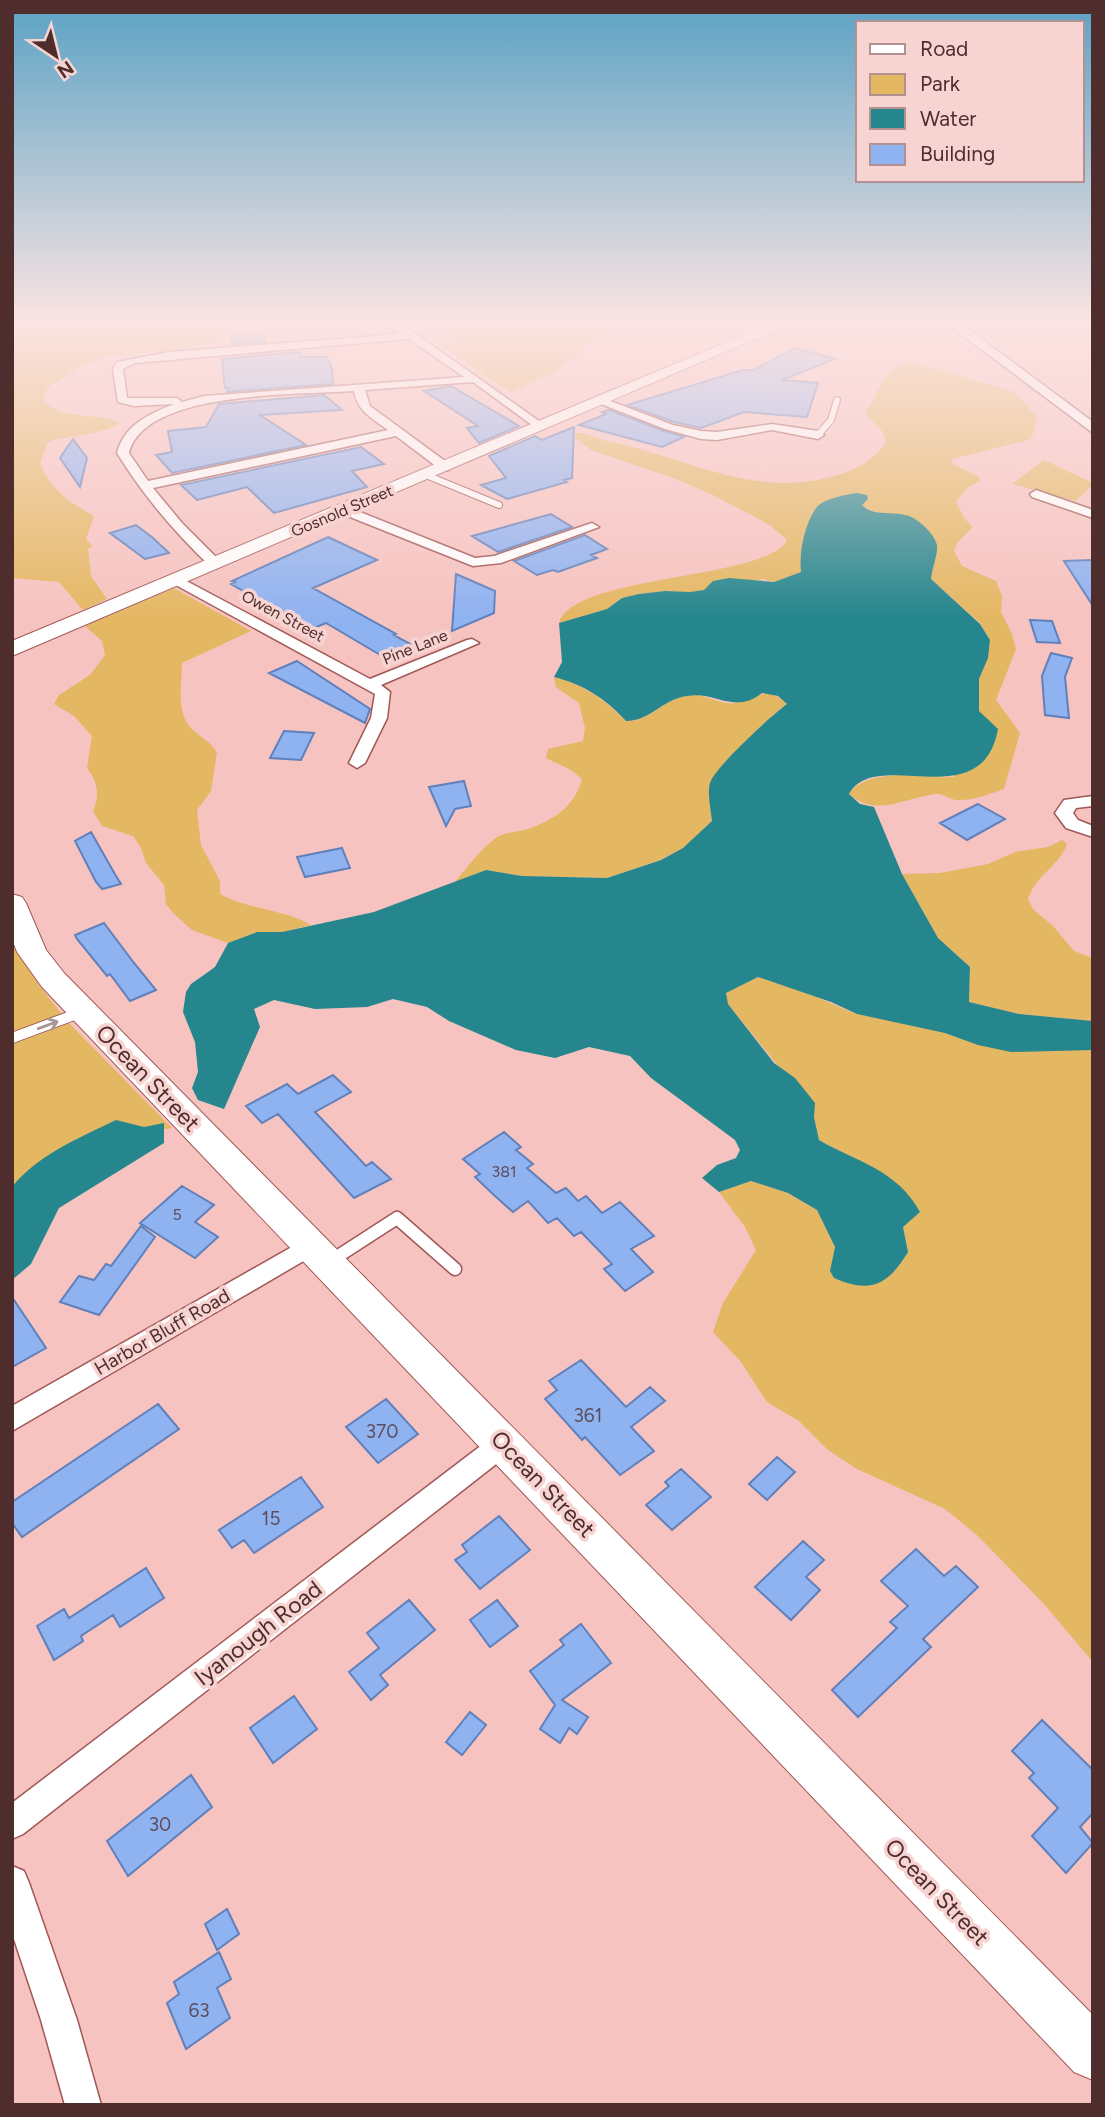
<svg xmlns="http://www.w3.org/2000/svg" width="1105" height="2117" viewBox="0 0 1105 2117" font-family="Figtree,sans-serif">
	<style>
		.green { fill: #e4b763 }
		.water { fill: #25868d }
		.building { fill: #8fb2f1; stroke: #5f80bb; stroke-width: 2 }
		.lines { fill: none; stroke-linecap: round; stroke-linejoin: round }
		.service-far2-casing { stroke: #a15755; stroke-width: 8 }
		.service-far1-casing { stroke: #a15755; stroke-width: 12 }
		.service-casing { stroke: #a15755; stroke-width: 15 }
		.minor-casing { stroke: #a15755; stroke-width: 3 }
		.tertiary-casing { stroke: #a15755; stroke-width: 3 }
		.secondary-casing { stroke: #a15755; stroke-width: 2 }
		.service-far2 { stroke: #fff; stroke-width: 6 }
		.service-far1 { stroke: #fff; stroke-width: 10 }
		.service { stroke: #fff; stroke-width: 12 }
		.minor { fill: #fff; fill-rule: evenodd }
		.tertiary { fill: #fff; fill-rule: evenodd }
		.secondary { fill: #fff; fill-rule: evenodd }
		.oneway { stroke: #a69696 }
		.labels { text-anchor: middle; dominant-baseline: central; stroke-width: 7; stroke-linejoin: round; paint-order: stroke }
		.far-street-label { font-size: 16px; fill: #4e2d2c; stroke: #f7d4d2 }
		.number-label { font-size: 16px; fill: #5e4e5d }
		.street-label { font-size: 19px; fill: #4e2d2c; stroke: #f7d4d2 }
		.near-number-label { font-size: 19px; fill: #5e4e5d }
		.near-street-label { font-size: 23px; fill: #4e2d2c; stroke: #f7d4d2 }
	</style>
	<rect width="100%" height="100%" fill="#f6c3c0"/>
	<path class="green" d="M12 322H381L380 328 372 329 299 323 242 328 217 335 216 341 184 349 108 356 82 366 47 388 43 400C63 422 95 411 120 423 100 436 71 434 48 442L40 463C51 490 69 502 94 516L86 539 93 547 88 548 91 576 107 599 83 610 59 582 12 578Z
		M452 322H616L553 373 510 392 439 344 453 341Z
		M911 362 1015 392 1037 417 1032 437 1028 440 952 459 951 463 979 477 980 481 967 488 956 502 965 519 973 527 957 543 954 551 962 566 996 581 1002 596 1001 612 1012 634 1016 649 996 700 1020 733 1004 789C989 794 973 801 956 800 949 799 943 793 936 794 903 798 877 818 849 794 864 768 927 775 954 777L979 711V679L988 658 990 640 980 623 931 579 937 547 906 515 879 514 861 505 816 507 802 542 801 572 774 582 762 579 690 593 665 591 639 594 622 598 607 609 559 623C573 574 768 580 787 540L770 525 713 495 676 479 591 450 575 438 576 433C589 432 599 440 612 442 691 459 755 500 838 475 858 469 873 460 886 443L883 432 865 413C879 394 884 365 911 362Z
		M1044 460 1093 483V485L1075 501 1012 484Z
		M174 588 251 631 182 663C182 685 175 712 192 729 201 738 210 741 217 752L211 791 197 810 201 845 220 881V894C249 910 283 909 311 925L282 932H257L228 943 192 930 173 913 166 904 164 885 146 863 141 848 133 836 102 826 93 811C100 795 98 782 87 768L92 736 74 716 54 704 59 695 90 675 105 655 102 641 85 626Z
		M554 677C584 685 604 699 626 721 651 721 661 701 685 696 700 692 712 701 727 703 751 706 762 680 787 704 775 711 714 770 711 783 708 794 711 810 712 821L683 848 660 860 607 878 522 876 486 870 454 883C465 870 486 842 501 835 509 832 519 832 528 829 554 820 575 806 582 779L571 770 546 758 548 749 583 741 585 728 579 703 556 687Z
		M1062 840 1067 844C1059 866 1035 876 1028 899L1033 909 1053 926 1074 951 1093 958V1021L1019 1014 969 1002 970 967 938 938 902 874 940 873 988 864 1015 852 1048 847Z
		M12 939 38 984 68 1022 172 1128 151 1131 12 1238Z
		M758 977 789 985 851 1012 1093 1045V1662L1044 1604 978 1536 945 1509 857 1469 828 1450 799 1421 767 1402 741 1362 713 1332 723 1303 756 1250 745 1227 719 1192 751 1181 788 1193 817 1210 835 1247 830 1271 908 1252 903 1227 843 1153 819 1140 814 1117 779 1067 728 1004 725 993Z"/>
	<path class="water" d="M857 493 867 495 868 499 862 505C875 517 889 511 905 515 917 517 934 533 937 545 938 554 932 569 931 579L980 624 990 640 988 658 979 679V711L998 729C982 818 876 745 849 794L860 804 874 807 902 874 938 938 970 967 969 1002 1019 1014 1093 1021V1050L1011 1052 978 1045 945 1033 857 1014 831 1002 758 977 726 993 728 1004 774 1063 795 1078 815 1103 814 1117 819 1140C859 1163 896 1169 920 1212L903 1227 908 1252C888 1285 871 1294 834 1278L830 1271 835 1247 817 1210 788 1193 751 1181 719 1192 702 1178 717 1165 736 1158 740 1150 735 1140 651 1078 630 1056 589 1047 555 1058 516 1050 449 1021 427 1007 393 999 367 1007 315 1009 274 1000 254 1009 260 1027 224 1109 198 1100 192 1088 198 1072 195 1042 183 1012 186 992 191 984 215 967 228 943 257 932H282L374 912 486 870 522 876 607 878 661 860 683 848 712 821C711 810 707 794 710 783 714 768 774 713 787 704L778 696 762 693C734 715 716 691 687 696 662 699 651 721 626 721 605 698 584 685 554 677L562 662 559 623 607 609 622 598 639 594 665 591 690 592 704 590 713 581 729 578 774 582 801 572C799 551 804 526 816 508 824 498 846 495 857 493Z
		M116 1120 144 1127 164 1123V1143L59 1208 31 1264 12 1280V1187C37 1155 81 1137 116 1120Z"/>
	<path class="building" d="M263 332 266 342 233 344 230 335Z
		M795 348 835 359 782 380 818 383 807 417 744 412 701 428 674 422 627 405 743 370H754Z
		M299 352 301 357H327L332 368 333 384 227 392 229 388H225L222 359Z
		M451 386 519 426 479 443 467 428 478 426 424 391Z
		M324 395 342 410 260 415 306 445 172 473 156 455 172 452 168 431 206 427 219 404Z
		M609 410 664 431 684 437 662 447 579 425 606 414 602 412Z
		M574 427 572 478 564 480 567 482 507 499 481 485 506 478 489 456 535 436 542 440Z
		M73 439 87 458 80 487 60 458Z
		M361 447 384 464 352 471 367 487 274 513 247 487 197 500 181 485Z
		M551 514 572 527 498 552 472 536Z
		M136 525 153 538 169 553 145 559 110 533Z
		M585 535 607 549 591 555 597 558 558 572 553 570 537 575 514 561Z
		M328 537 377 560 313 588 396 634 394 635 410 644 382 656 326 623 311 629 231 584 235 582 232 581Z
		M1093 560V606L1064 561Z
		M456 574 495 591 494 613 452 631Z
		M1030 620 1052 621 1060 643 1037 642Z
		M1051 653 1072 658 1065 677 1069 718 1045 715 1042 676Z
		M297 661 370 709 365 723 269 673Z
		M284 731 314 733 301 760 270 758Z
		M464 781 471 806 455 809 446 826 429 787Z
		M978 804 1005 819 967 840 940 823Z
		M91 832 116 876 121 884 102 889 96 882 75 841Z
		M342 848 350 868 305 877 297 857Z
		M104 923 134 963 156 990 130 1001 110 974 107 976 77 939 75 935Z
		M333 1075 351 1092 315 1112 366 1166 372 1162 391 1179 354 1198 278 1114 262 1123 246 1106 287 1084 298 1094Z
		M504 1132 521 1147 516 1150 533 1164 527 1168 556 1193 566 1188 578 1201 586 1196 602 1213 620 1202 654 1236 631 1249 653 1272 625 1291 604 1269 612 1264 581 1232 574 1236 557 1218 548 1223 528 1201 513 1212 495 1196 475 1177 480 1174 463 1159Z
		M182 1186 214 1205 195 1222 218 1237 195 1258 140 1223Z
		M141 1226 155 1237 99 1315 60 1302 79 1276 94 1280 106 1264 111 1266Z
		M12 1297 46 1348 12 1367Z
		M581 1360 626 1407 650 1387 665 1401 631 1427 654 1451 620 1475 585 1437 582 1440 545 1399 557 1390 549 1381Z
		M386 1399 418 1434 378 1463 346 1427Z
		M158 1404 179 1429 22 1537 12 1523V1502Z
		M777 1457 795 1472 767 1500 749 1484Z
		M681 1469 711 1497 672 1530 646 1505 669 1486 665 1482Z
		M301 1477 323 1507 254 1553 244 1540 232 1548 219 1530Z
		M499 1516 530 1550 480 1589 455 1560 467 1552 462 1545Z
		M803 1541 824 1560 806 1577 820 1590 791 1620 755 1587Z
		M916 1549 944 1576 956 1566 978 1587 923 1639 931 1647 858 1717 832 1690 897 1628 890 1622 908 1606 881 1581Z
		M146 1568 164 1598 120 1627 113 1615 81 1636 83 1641 54 1660 37 1626 64 1609 69 1618Z
		M409 1600 435 1630 380 1675 388 1685 371 1700 349 1672 379 1648 367 1633Z
		M497 1600 518 1626 490 1647 470 1620Z
		M581 1624 611 1663 562 1700 588 1717 577 1734 569 1728 560 1743 540 1729 555 1705 530 1671 564 1645 560 1640Z
		M294 1696 317 1729 273 1763 250 1728Z
		M470 1712 486 1725 462 1755 446 1742Z
		M1042 1720 1093 1770V1813L1080 1827 1093 1843 1066 1873 1032 1836 1058 1808 1029 1778 1034 1773 1012 1751Z
		M191 1775 212 1807 128 1876 107 1841Z
		M227 1909 239 1934 217 1950 205 1924Z
		M219 1952 231 1979 217 1988 230 2018 186 2049 167 2003 179 1994 174 1982Z"/>
	<g class="lines">
		<defs>
			<path id="service-far2" d="M818 435 831 420 837 400
				M426 475 499 505"/>
			<path id="service-far1" d="M12 1038 82 1012"/>
			<path id="service" d="M329 1262 397 1218 455 1269"/>
			<path id="minor" d="M384 322H396L416 334 546 426 536 428 473 382 365 390 370 406 449 464V470H441L396 436 153 488 182 523 223 564 216 568 211 567C174 532 143 495 117 453 124 425 149 414 174 404L134 406 118 402 113 369 117 362 169 352 400 334ZM409 339 464 377 204 396 182 402 177 398H127L123 369 135 363ZM354 391C357 411 373 419 388 430L148 481 129 453C144 390 301 395 354 391Z
				M600 397 673 425 701 431 717 432 772 424 818 431 824 435 818 439 772 430 717 440 701 439 665 429 596 402V398Z
				M1036 490 1093 510V518L1032 497 1030 494Z
				M345 506 475 558 494 556 592 523 599 527 501 563 473 566 340 513 339 510Z
				M179 577 370 679 467 640 472 639 479 643 381 685 390 692 387 718 365 763 357 768 349 763 371 718 375 694 174 584V578Z
				M1093 796V806L1076 808 1073 813 1078 820 1093 826V837L1066 828 1055 813 1064 800Z
				M311 1236 319 1238 323 1245 319 1252 12 1431V1406Z
				M504 1431 513 1435 517 1443 513 1451 23 1834 12 1839V1803L495 1435Z
				M12 1866 24 1871 29 1883 77 2020 101 2105H65L41 2020 12 1933Z"/>
			<path id="tertiary" d="M945 322H959L1093 422V433Z"/>
			<path id="secondary" d="M775 322H795L12 656V641Z
				M12 894 22 897 26 903 46 950 64 973 1093 2015V2080L1074 2072 42 987 17 952 12 939Z"/>
		</defs>
		<use href="#service-far2" class="service-far2-casing"/>
		<use href="#service-far1" class="service-far1-casing"/>
		<use href="#service" class="service-casing"/>
		<use href="#minor" class="minor-casing"/>
		<use href="#tertiary" class="tertiary-casing"/>
		<use href="#secondary" class="secondary-casing"/>
		<use href="#service-far2" class="service-far2"/>
		<use href="#service-far1" class="service-far1"/>
		<use href="#service" class="service"/>
		<use href="#minor" class="minor"/>
		<use href="#tertiary" class="tertiary"/>
		<use href="#secondary" class="secondary"/>
	</g>
	<defs><path id="oneway-shaft" d="M-6 0H5M1.5-3L5.5 0L1.5 3" fill="none" stroke-width="1.6" stroke-linecap="round" stroke-linejoin="round" transform="scale(1.75)"/></defs>
	<use class="oneway" href="#oneway-shaft" transform="translate(48 1025) rotate(-20)"/>
	<linearGradient id="sky" x2="0" y2="1"><stop stop-color="#5aa2c4"/><stop offset="0.52" stop-color="#fbe4e3"/><stop offset="1" stop-color="#fbe4e3" stop-opacity="0"/></linearGradient>
	<rect width="1105" height="618" fill="url(#sky)"/>
	<g class="labels">
		<g class="far-street-label">
			<text transform="translate(342 511) rotate(-23)">Gosnold Street</text>
			<text transform="translate(283 616) rotate(28)">Owen Street</text>
			<text transform="translate(415 647) rotate(-22)">Pine Lane</text>
		</g>
		<g class="number-label">
			<text x="504" y="1171">381</text>
			<text x="177" y="1214">5</text>
		</g>
		<g class="street-label">
			<text transform="translate(162 1332) rotate(-30)">Harbor Bluff Road</text>
		</g>
		<g class="near-number-label">
			<text x="588" y="1415">361</text>
			<text x="382" y="1431">370</text>
			<text x="271" y="1518">15</text>
			<text x="160" y="1824">30</text>
			<text x="199" y="2010">63</text>
		</g>
		<g class="near-street-label">
			<text transform="translate(148 1078) rotate(46)">Ocean Street</text>
			<text transform="translate(543 1484) rotate(46)">Ocean Street</text>
			<text transform="translate(258 1633) rotate(-38)">Iyanough Road</text>
			<text transform="translate(937 1892) rotate(46)">Ocean Street</text>
		</g>
	</g>
	<rect width="1105" height="2117" fill="none" stroke="#4e2d2c" stroke-width="28"/>
	<rect x="856" y="21" width="228" height="161" fill="#f7d4d2" stroke="#b39190" stroke-width="2"/>
	<rect x="870" y="44" width="35" height="10" fill="#ffffff" stroke="#b39190" stroke-width="2"/>
	<text x="920" y="56" font-size="21" fill="#4e2d2c">Road</text>
	<rect x="870" y="74" width="35" height="21" fill="#e4b763" stroke="#b39190" stroke-width="2"/>
	<text x="920" y="91" font-size="21" fill="#4e2d2c">Park</text>
	<rect x="870" y="108" width="35" height="21" fill="#25868d" stroke="#b39190" stroke-width="2"/>
	<text x="920" y="126" font-size="21" fill="#4e2d2c">Water</text>
	<rect x="870" y="144" width="35" height="21" fill="#8fb2f1" stroke="#b39190" stroke-width="2"/>
	<text x="920" y="161" font-size="21" fill="#4e2d2c">Building</text>
	<g transform="translate(56 56) rotate(145)" stroke="#f7d4d2" stroke-width="5" paint-order="stroke">
	<path d="M0-5L12 26L0 18L-12 26Z" fill="#4e2d2c"/>
	<text y="-10" font-size="19" font-weight="bold" text-anchor="middle" fill="#4e2d2c">N</text>
	</g>
</svg>
